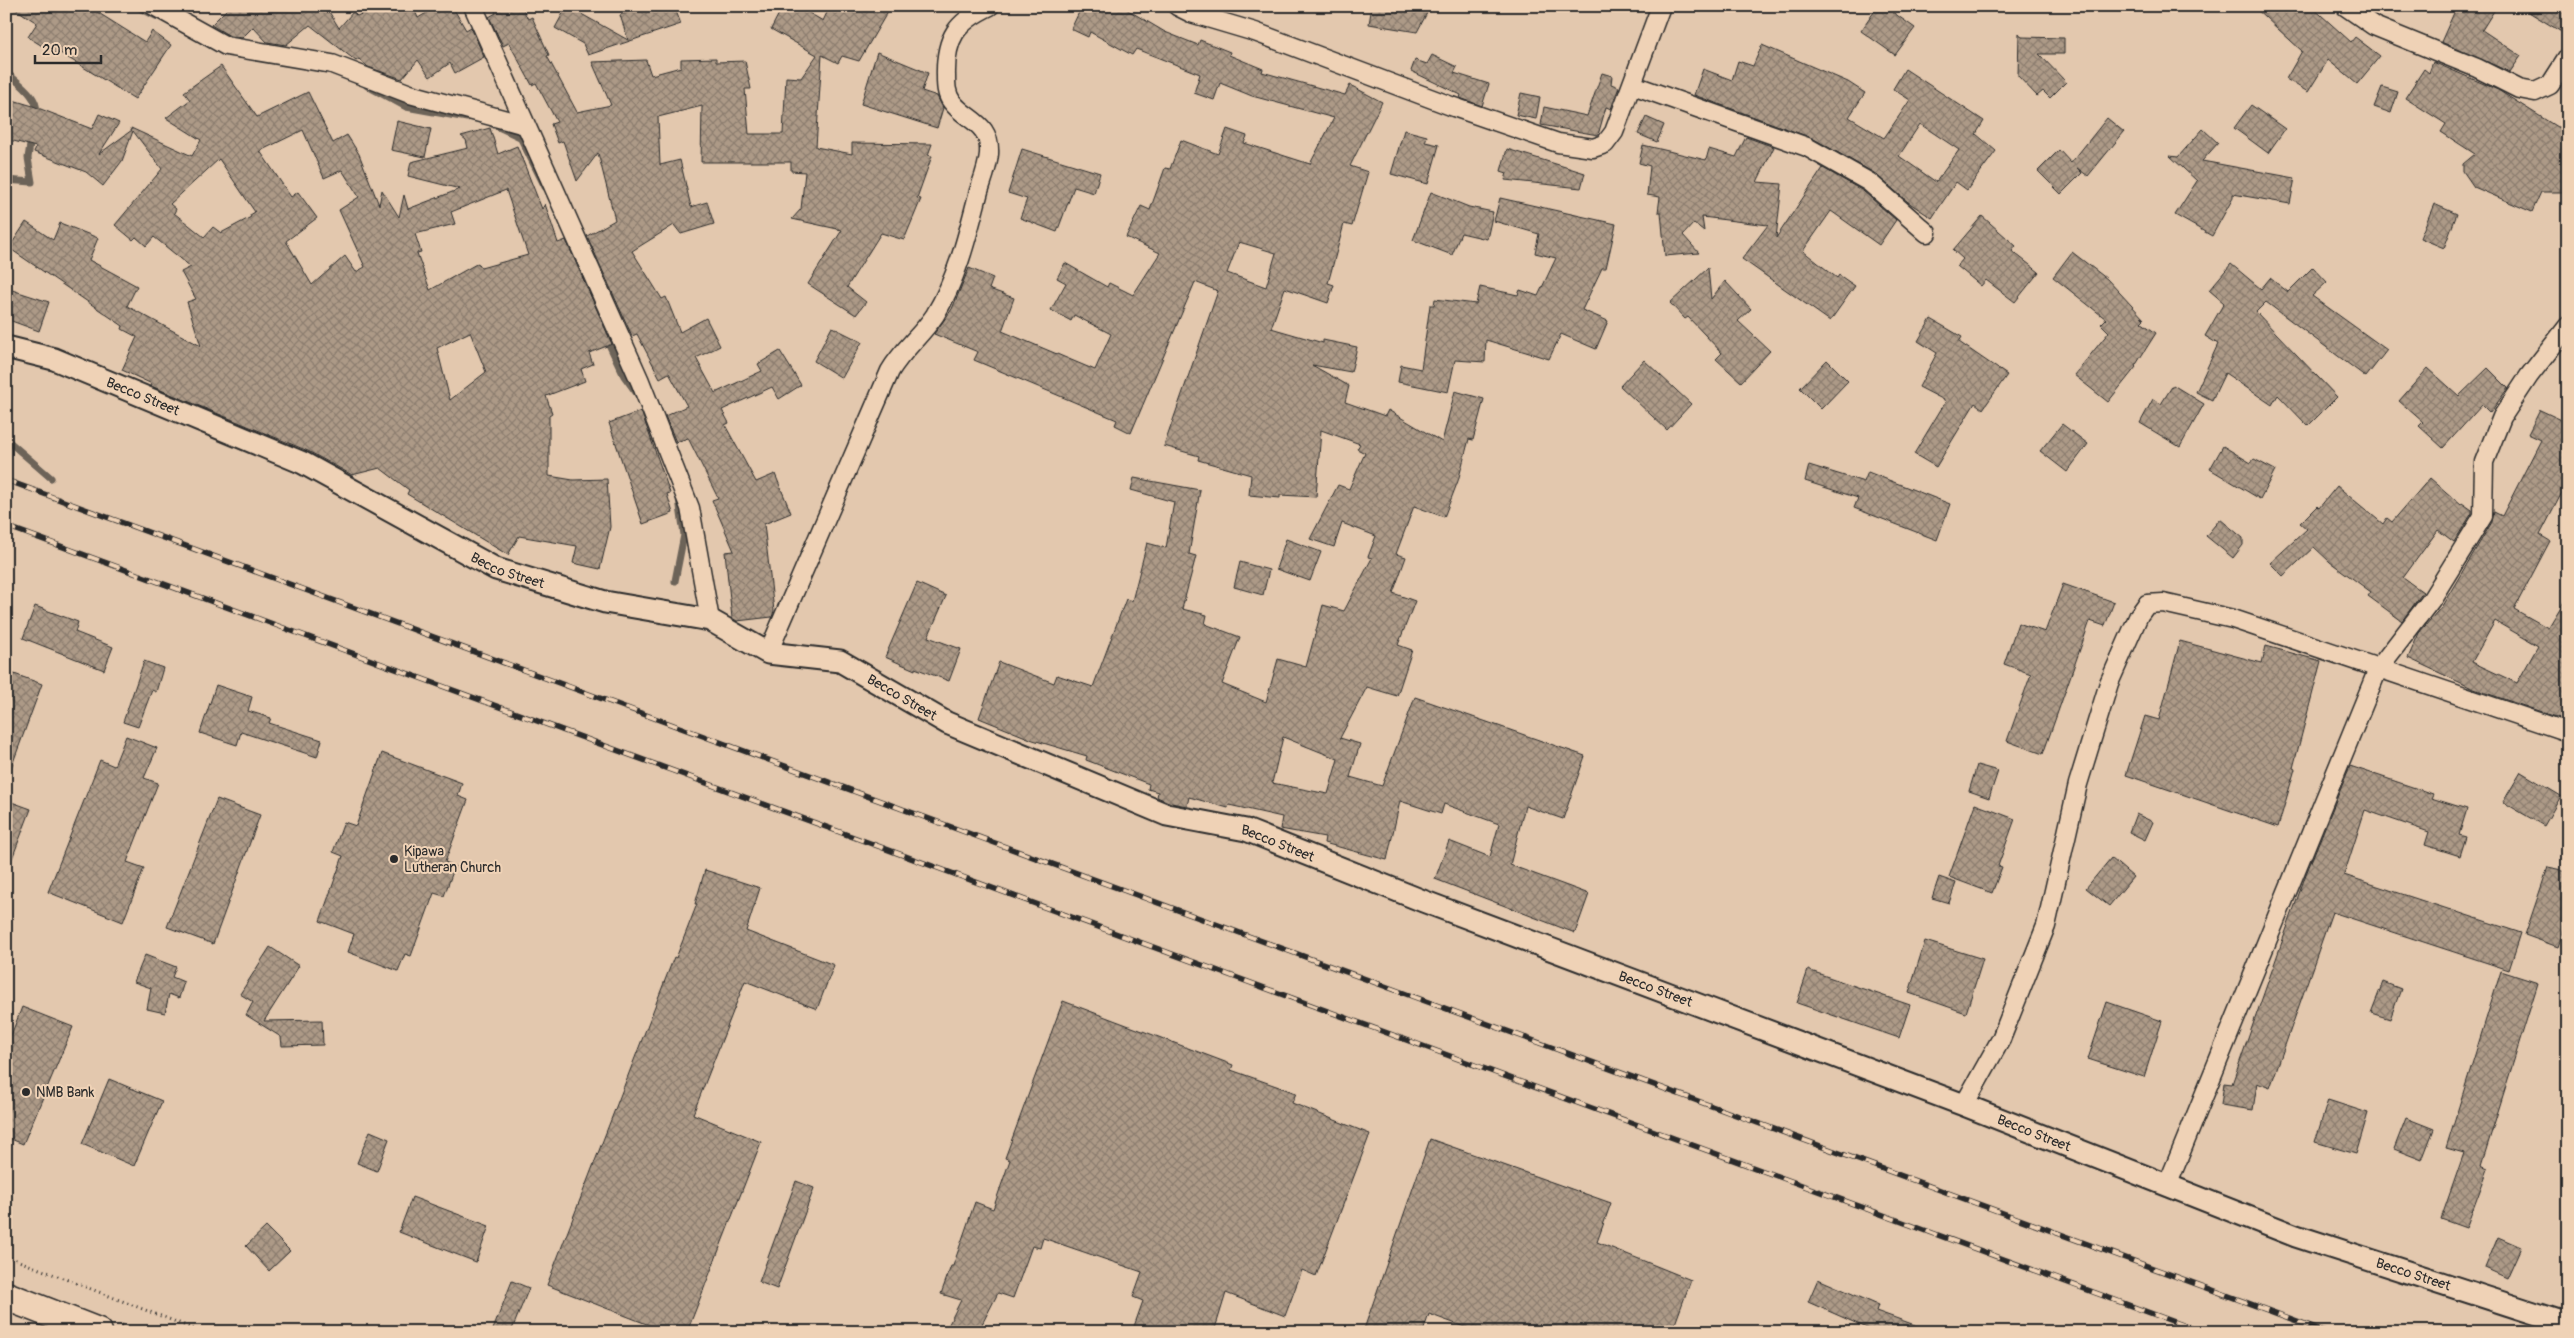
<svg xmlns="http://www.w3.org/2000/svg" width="2574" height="1338" viewBox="0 0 2574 1338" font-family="Pangolin,sans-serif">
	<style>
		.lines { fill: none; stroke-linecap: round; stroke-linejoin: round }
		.stream { stroke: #6c6359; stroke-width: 7 }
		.building { fill: url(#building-cross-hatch); stroke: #2b2b2b; fill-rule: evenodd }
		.minor-casing { stroke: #2b2b2b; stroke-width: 21 }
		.tertiary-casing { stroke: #2b2b2b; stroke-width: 25 }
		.trunk-casing { stroke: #2b2b2b; stroke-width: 31 }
		.path { stroke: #2b2b2b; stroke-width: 3; stroke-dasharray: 1 4; stroke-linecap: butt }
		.minor { stroke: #efd2b6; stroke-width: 18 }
		.tertiary { stroke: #efd2b6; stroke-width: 21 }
		.trunk { stroke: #efd2b6; stroke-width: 28 }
		.rail-casing { stroke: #2b2b2b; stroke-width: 5.5 }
		.rail { stroke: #efd2b6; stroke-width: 4; stroke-dasharray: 11; stroke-linecap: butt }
		.poi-dot { fill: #2b2b2b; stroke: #efd2b6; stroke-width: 2 }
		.labels { text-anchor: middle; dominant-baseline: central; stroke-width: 4; stroke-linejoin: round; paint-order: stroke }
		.street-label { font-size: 14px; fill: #2b2b2b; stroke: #efd2b6 }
		.poi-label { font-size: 14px; fill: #2b2b2b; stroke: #efd2b6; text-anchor: start }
	</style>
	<defs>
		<pattern id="building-cross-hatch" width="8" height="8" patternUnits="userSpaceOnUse" patternTransform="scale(1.25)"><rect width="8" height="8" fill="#ad9a87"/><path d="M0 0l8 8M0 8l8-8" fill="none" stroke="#8d7e6f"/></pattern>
	</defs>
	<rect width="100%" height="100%" fill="#e3c8ae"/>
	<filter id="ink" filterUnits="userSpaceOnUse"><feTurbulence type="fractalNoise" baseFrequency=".02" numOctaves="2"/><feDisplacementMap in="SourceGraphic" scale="10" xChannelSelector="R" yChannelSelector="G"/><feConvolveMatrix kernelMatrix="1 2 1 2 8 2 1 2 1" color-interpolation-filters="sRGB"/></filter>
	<g filter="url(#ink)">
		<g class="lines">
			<path class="stream" d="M136 6 156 16
				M6 72C18 83 41 97 36 116
				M367 86 406 107 467 118
				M492 124 520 137 545 187
				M6 180 32 182 28 158 31 138
				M581 268 593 302
				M606 338 624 376 640 398
				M6 439 51 478
				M675 581 684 535 679 499"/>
		</g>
		<path class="building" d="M11 6H101L97 12 145 42 152 31 171 45 135 99 57 51 55 54 28 37 37 23Z
			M230 6H332L328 10 339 28 353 12 357 16 380 6H413L418 18 438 6H452L466 30 471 27 484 57 455 73 450 63 430 77 418 60 402 79 368 67 359 59 356 61 310 25 286 45 267 42 253 27 242 38 230 36 211 25Z
			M493 6H521L528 19 532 17 549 55 547 56 577 112 611 105 592 62 646 60 651 75 681 67V59L716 58V62L745 61 751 89H745L749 134H783L786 77 801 78 817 55 771 29 783 6H797L823 21 830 6H891L859 61 842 56 838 63 822 55 816 147 852 154V143L932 144 928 155 932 156 917 198 921 199 904 240 881 233 847 287 866 302 856 315 808 284 842 230 792 219 801 209 805 172 791 171V162H701L702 106 658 117 660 165 680 160 691 207 707 202 714 224 681 234 674 225 632 251 662 299 666 297 680 332 706 318 720 346 696 358 715 393 762 371 758 364 780 351 801 385 779 399 772 387 722 410 729 423 725 425 756 482 775 474 791 513 764 524 774 611 772 617 737 621 732 618 725 552 734 551 712 500 718 498 688 438 676 442 665 416 687 406 669 373 660 378 637 334 632 336 587 236 615 220 598 153 577 181 563 141 558 143 551 124 557 122 536 83 532 85 509 43 503 46 489 17 496 13Z
			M567 6 628 40 620 15 645 6H674L681 24 588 55 583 44 555 28Z
			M1082 6H1121L1165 32 1198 45 1200 40 1230 52 1229 55 1263 69 1262 72 1345 95 1350 85 1382 102 1350 166 1368 172 1352 226 1344 224 1328 283 1334 285 1328 303 1285 288 1271 328 1323 343V340L1357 347 1351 372 1312 365 1349 386 1345 402 1385 416 1388 410 1442 442 1455 391 1484 399 1473 440 1469 439 1458 481 1444 517 1414 506 1396 554 1406 557 1393 593 1415 601 1398 645 1412 650 1397 696 1367 687 1340 738 1360 744 1350 777 1382 786 1415 697 1585 756 1563 819 1525 806 1510 865 1589 894 1575 933 1435 879 1449 841 1490 857 1499 824 1444 804 1441 814 1400 801 1387 860 1324 843 1325 837 1280 829 1282 817 1229 805 1228 808 1189 797 1187 806 1171 803 1157 797 1158 792 1148 789 1149 784 1086 760 1087 756 1033 740 979 718 999 662 1054 683 1057 675 1093 687 1126 599 1132 601 1147 543 1166 548 1174 502 1131 490 1134 478 1200 490 1189 554 1196 556 1182 609 1207 615 1205 624 1240 637 1222 684 1266 702 1278 659 1306 667 1323 605 1344 611 1372 558 1368 557 1376 536 1342 523 1334 547 1310 539 1338 485 1349 489 1365 453 1357 449 1360 444 1321 430 1316 497 1280 495V498L1249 495 1251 475 1198 460 1199 456 1164 446 1218 291 1195 282 1131 433 1115 425 1117 420 974 360 978 352 934 334 952 309 969 268 993 278 989 289 1014 298 1002 331 1095 370 1111 334 1074 315 1071 321 1051 310 1066 283 1057 278 1065 263 1107 287 1109 283 1133 295 1160 253 1126 237 1141 206 1150 210 1165 168 1170 169 1181 140 1218 154 1227 129 1247 136 1244 143 1310 164 1334 118 1252 96 1220 83 1214 100 1194 93 1200 74 1136 49 1132 55 1090 32 1088 37 1071 29ZM1239 242 1276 253 1266 287 1227 273ZM1283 737 1338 759 1328 794 1272 783Z
			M1372 6H1407L1427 13 1417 32 1369 24Z
			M1878 6H1884L1915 28 1895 55 1861 31Z
			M2253 6H2311L2351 42 2355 37 2380 56 2357 84 2328 60 2308 92 2286 79 2302 51Z
			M2457 6H2497L2482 30 2521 56 2510 72 2441 42Z
			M2519 6H2568V36Z
			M2019 33 2022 37 2064 38V54H2039L2066 82 2050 98 2043 91 2037 96 2018 76Z
			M1762 45 1848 82 1865 93 1849 117 1884 138 1910 100 1893 89 1905 69 1984 121 1976 134 1996 151 1967 190 1956 182 1932 218 1908 202 1874 173 1812 138 1694 95 1703 69 1732 80 1738 61 1753 66ZM1920 124 1959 150 1936 182 1899 156Z
			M877 52 928 73 922 91 937 96 943 108 937 128 861 104Z
			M1432 55 1457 67 1454 73 1489 84 1482 106 1460 98 1461 95 1411 71 1415 60 1427 64Z
			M2433 62 2498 90 2557 127H2568V192H2541L2532 212 2474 187 2463 171V164L2475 154 2441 132 2446 124 2405 98 2424 69 2429 73Z
			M221 66 257 117 308 92 333 143 347 135 359 154 379 205 382 190 399 217 404 195 408 209 460 189 408 176 411 162 468 148 466 140 461 136 490 128 498 154 517 146 542 209 545 204 558 243 566 240 612 344 589 353 593 364 581 369 585 381 546 396 552 413 549 415V476L573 480 607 479 610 527 600 569 573 563 577 546 519 536 508 555 407 494 409 490 380 468 352 475 308 451 151 386 152 384 122 370 137 337 122 329 123 326 9 248 26 222 53 240 60 223 98 238 89 260 137 286 127 306 201 346 187 302 196 299 181 272 191 267 154 237 146 246 136 237 133 240 115 225 162 169 133 131 122 161 103 186 86 172 34 152 36 147 6 139V98L33 106 92 129 99 114 119 123 99 154 132 130 131 128 192 156 201 140 166 118 190 100 184 92ZM303 130 324 178 342 170 359 197 339 210 365 267 356 272 345 256 312 285 286 241 317 218 298 192 291 197 260 151ZM219 159 255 212 250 215 251 217 221 233 213 227 204 237 174 213 176 209 170 204ZM506 190 528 255 481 268 478 263 430 290 417 253 421 252 415 234 455 224 451 212ZM470 332 486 372 450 400 437 348Z
			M1602 73 1612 76 1611 84 1619 87 1611 109 1606 107 1598 135 1541 125 1544 107 1587 116Z
			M2382 87 2398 92 2391 113 2374 107Z
			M1521 93 1540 97 1536 119 1516 115Z
			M2251 105 2285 129 2268 153 2234 128Z
			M1646 117 1664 125 1657 142 1638 134Z
			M2107 118 2124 132 2088 176 2077 168 2082 173 2061 194 2038 171 2059 150 2071 163Z
			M397 121 431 129 425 157 391 150Z
			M2203 129 2218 143 2202 161 2295 178 2290 204 2233 194V198L2212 236 2175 215 2197 181 2170 156 2178 157Z
			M1404 130 1427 136 1425 142 1439 145 1428 184 1391 174Z
			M1746 137 1774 147 1757 182 1782 184 1776 238 1823 168 1863 191 1896 220 1879 245 1831 211 1803 251 1837 278 1839 275 1855 286 1830 321 1742 259 1768 225 1702 217 1704 231 1694 223 1683 235 1699 253 1665 256 1661 212H1658L1660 197 1647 195 1650 166 1639 163 1643 145 1706 160 1709 149 1736 157Z
			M1022 149 1100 173 1094 193 1074 187 1057 232 1020 218 1027 199 1008 193Z
			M1507 149 1585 173 1581 188 1505 180 1507 173 1501 171Z
			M1431 192 1469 207 1493 212 1487 239 1461 233 1452 255 1413 240Z
			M1500 198 1616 224 1606 268H1602L1582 310 1608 321 1596 349 1561 334 1549 359 1486 340 1485 362 1455 360 1448 392 1398 382 1401 365 1421 369 1430 305H1434L1435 299 1476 304 1480 287 1518 295 1520 290 1538 296 1556 258 1535 253 1539 234 1494 221Z
			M2434 204 2457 214 2444 248 2420 238Z
			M1982 216 2016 246 2012 251 2039 272 2015 302 1986 280 1981 286 1957 266 1963 259 1953 250Z
			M2072 252 2107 279 2144 319 2141 322 2156 333 2135 366 2136 367 2108 402 2074 375 2109 332 2101 324 2106 319 2053 277Z
			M2231 264 2261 289 2270 278 2288 292 2313 267 2327 282 2312 296 2387 350 2366 377 2266 302 2256 312 2337 397 2308 426 2278 395 2272 405 2225 373 2212 400 2196 392 2218 344 2205 336 2224 303 2209 290Z
			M1708 268 1711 299 1725 281 1751 309 1738 321 1770 351 1741 382 1716 359 1722 353 1688 317 1685 319 1670 303Z
			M6 288 49 302 39 331 6 319Z
			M1931 319 1962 337 1959 342 2007 375 1983 409 1975 403 1936 467 1914 454 1946 401 1919 387 1937 353 1918 341Z
			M832 327 862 342 842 378 814 361Z
			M1644 360 1691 404 1667 430 1620 386Z
			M1827 360 1848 381 1821 409 1800 388Z
			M2428 368 2459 396 2488 368 2508 388 2490 413 2482 405 2443 448 2419 426 2423 422 2399 401Z
			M2173 385 2204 404 2180 447 2140 423 2153 399 2161 404Z
			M2540 410 2568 423V481L2540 535 2550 541 2514 609 2548 628 2568 595V721L2474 689 2408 658 2419 633 2442 606 2492 522 2494 512 2502 516 2541 440 2528 434ZM2495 621 2538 646 2517 683 2472 662Z
			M641 411 670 493 667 494 673 513 643 524 609 423Z
			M2062 424 2088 444 2067 472 2040 451Z
			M2223 446 2251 463 2254 459 2275 470 2260 499 2210 469Z
			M1809 465 1864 482 1868 472 1950 504 1937 540 1854 508 1858 498 1805 481Z
			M2430 478 2461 505 2462 503 2472 510V513L2454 542 2438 530 2403 578 2423 592 2402 621 2368 596 2371 592 2330 562 2314 547 2283 576 2270 563 2307 529 2300 523 2317 506 2319 508 2337 486 2383 524 2387 518 2392 522Z
			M2220 519 2243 538V545L2233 558 2206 536Z
			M1286 539 1321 552 1310 581 1276 569Z
			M1240 562 1269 570 1263 595 1234 587Z
			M917 583 946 596 928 637 961 649 949 681 915 668V670L885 657Z
			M2063 584 2114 602 2105 626 2090 621 2043 754 2007 741 2031 674 2004 664 2018 623 2045 632Z
			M35 606 78 622 75 632 113 647 104 670 23 638Z
			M2180 641 2262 663 2266 646 2321 661 2293 768 2295 769 2278 827 2126 775 2145 716 2159 720Z
			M144 661 163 668 156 692 152 690 138 727 123 722Z
			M6 671 42 684 8 776H6Z
			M216 685 252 697 248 711 271 718 269 723 322 740 317 757 241 732 237 745 200 733Z
			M126 736 157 748 144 778 158 783 127 862 144 868 123 922 48 892 100 760 114 766Z
			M382 753 462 783 458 796 468 800 445 862 455 866 444 896 434 893 411 956 405 954 398 971 348 952 354 934 320 921 343 856 333 852 344 822 356 826Z
			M1977 765 1998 771 1989 798 1969 791Z
			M2350 766 2433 794 2431 798 2467 809 2459 835 2466 837 2460 856 2425 845 2429 832 2365 810 2344 875 2521 933 2509 970 2332 912 2270 1088 2257 1083 2253 1110 2221 1105 2224 1083 2232 1084 2306 874Z
			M2521 772 2561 796 2544 826 2503 802Z
			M217 799 260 815 213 944 167 927Z
			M6 800 31 809 8 869H6Z
			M1975 804 2015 819 1998 866 2002 867 1992 893 1949 877Z
			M2136 814 2153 822 2145 840 2129 832Z
			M2111 858 2133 877 2109 906 2086 888Z
			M2548 867 2568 871V917L2558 947 2525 935Z
			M705 870 760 888 746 931 834 965 817 1009 745 981 693 1114 761 1142 687 1332H667L547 1285 674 957 676 958 697 904H695Z
			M1939 877 1956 883 1949 903 1932 898Z
			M1925 941 1983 959 1966 1013 1909 993Z
			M270 947 299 966 264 1021 322 1020 323 1045 282 1046 281 1037 246 1015 253 1002 240 994Z
			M145 955 176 967 172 977 184 982 179 998 169 994 165 1013 147 1009 151 988 134 982Z
			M1808 970 1910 1005 1899 1038 1797 1003Z
			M2501 971 2538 983 2481 1166 2488 1169 2466 1228 2441 1219 2464 1153 2446 1148Z
			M2383 982 2401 989 2390 1019 2371 1013Z
			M1063 1001 1233 1065 1231 1070 1296 1093 1292 1103 1370 1134 1316 1276 1302 1270 1285 1316 1226 1293 1214 1332H1132L1143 1301 1133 1297 1142 1272 1043 1238 1040 1248 1032 1246 1013 1298 998 1293 978 1332H945L961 1300 941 1294 951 1266H953L975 1202 993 1209 1010 1160 1005 1158Z
			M2107 1002 2162 1021 2144 1077 2088 1059Z
			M22 1007 73 1027 23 1144 6 1137V1048Z
			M109 1079 162 1101 134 1166 82 1144Z
			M2328 1100 2368 1113 2356 1154 2315 1142Z
			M2406 1118 2434 1129 2422 1160 2394 1149Z
			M370 1131 389 1139 377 1171 357 1163Z
			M1430 1139 1611 1203 1597 1242 1691 1280 1672 1332H1478L1429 1314 1423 1332H1363Z
			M796 1181 814 1188 777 1289 759 1282Z
			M412 1197 489 1226 476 1262 399 1232Z
			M266 1227 290 1251 269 1271 246 1246Z
			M2498 1237 2521 1247 2507 1278 2485 1268Z
			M1818 1279 1878 1305 1876 1311 1926 1329V1332H1876L1808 1302Z
			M512 1281 529 1288 511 1332H492Z"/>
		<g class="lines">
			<defs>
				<path id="minor" d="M154 6 226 46 332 64 410 94 525 125
					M473 6 640 381 690 508 710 620
					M1177 6 1191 13 1255 32 1451 106 1558 143 1593 148 1605 144 1614 132 1661 6
					M2345 6 2374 26 2477 68 2519 89 2535 92 2550 85 2568 57
					M1633 85 1807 147 1869 182 1927 233
					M768 653 890 371C903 349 921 336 935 315 958 277 968 233 979 191 983 179 988 166 989 154 991 122 966 121 952 102 946 94 946 85 946 76 945 38 956 22 990 6
					M1964 1105 2001 1039 2046 926 2078 784 2109 683 2139 615 2147 604 2163 603 2233 619 2568 732
					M2167 1186 2378 669 2431 600 2483 516 2484 462 2502 417 2529 376 2568 326"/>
				<g id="tertiary">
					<path id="s1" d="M6 347 54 359 303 463 496 569 605 602 710 620 768 653 840 661 947 723 1167 815 1246 830 1423 901 1964 1105 2296 1236 2568 1324"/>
				</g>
				<path id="trunk" d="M6 1296 98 1332"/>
			</defs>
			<use href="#minor" class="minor-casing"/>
			<use href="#tertiary" class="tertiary-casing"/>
			<use href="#trunk" class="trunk-casing"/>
			<path class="path" d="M6 1256 202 1332
				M122 1325 140 1332"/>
			<use href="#minor" class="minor"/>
			<use href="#tertiary" class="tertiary"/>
			<use href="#trunk" class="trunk"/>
			<defs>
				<path id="rail" d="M6 480 2327 1332
					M6 526 2202 1332"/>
			</defs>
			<use href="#rail" class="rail-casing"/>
			<use href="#rail" class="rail"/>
		</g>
	</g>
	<g class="poi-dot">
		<circle cx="394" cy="859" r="5"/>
		<circle cx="26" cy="1092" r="5"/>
	</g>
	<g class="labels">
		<g class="street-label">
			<text stroke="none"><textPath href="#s1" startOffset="146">Becco Street</textPath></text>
			<text stroke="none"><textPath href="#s1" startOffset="551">Becco Street</textPath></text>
			<text stroke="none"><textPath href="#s1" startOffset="971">Becco Street</textPath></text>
			<text stroke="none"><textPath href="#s1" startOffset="1376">Becco Street</textPath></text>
			<text stroke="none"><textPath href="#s1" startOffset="1781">Becco Street</textPath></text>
			<text stroke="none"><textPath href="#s1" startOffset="2186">Becco Street</textPath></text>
			<text stroke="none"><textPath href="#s1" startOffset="2591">Becco Street</textPath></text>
		</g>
		<g class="poi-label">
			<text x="404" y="851">Kipawa<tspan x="404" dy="16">Lutheran Church</tspan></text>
			<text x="36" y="1092">NMB Bank</text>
		</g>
	</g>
	<rect width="2574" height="1338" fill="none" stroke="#efd2b6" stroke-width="25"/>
	<rect x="12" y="12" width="2549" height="1313" fill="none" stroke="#2b2b2b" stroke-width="2" filter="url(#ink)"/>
	<path d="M35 55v8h66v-8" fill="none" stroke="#2b2b2b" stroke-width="2.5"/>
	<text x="42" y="55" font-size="15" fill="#2b2b2b" stroke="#efd2b6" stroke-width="4" paint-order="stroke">20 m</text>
</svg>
